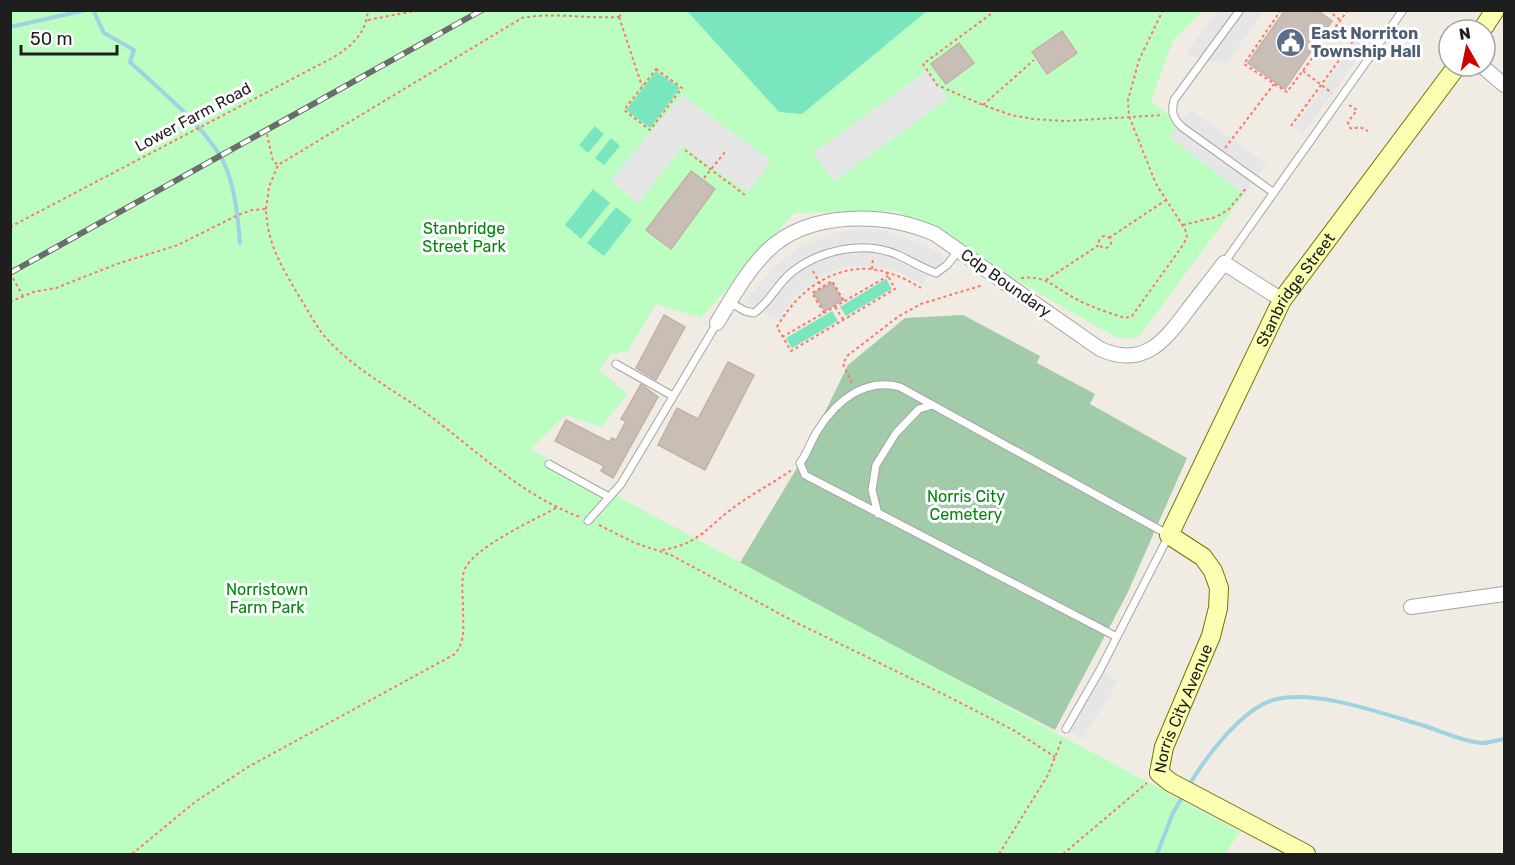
<svg xmlns="http://www.w3.org/2000/svg" width="1515" height="865" viewBox="0 0 1515 865" font-family="Rubik,sans-serif">
	<style>
		.cemetery { fill: #a2cba9 }
		.park { fill: #bcfec2 }
		.pitch { fill: #7ae6be }
		.parking { fill: #e6e6e6 }
		.lines { fill: none; stroke-linecap: round; stroke-linejoin: round }
		.stream { stroke: #9fd2e2; stroke-width: 4 }
		.building { fill: #c8beb6; stroke: #c3b2a4; stroke-width: 1.5 }
		.lane-casing { stroke: #a5a5a5; stroke-width: 9 }
		.street-casing { stroke: #a5a5a5; stroke-width: 16 }
		.secondary-casing { stroke: #6b7a00; stroke-width: 20 }
		.path { stroke: #ff7765; stroke-width: 2; stroke-dasharray: 3 3; stroke-linecap: butt }
		.lane { stroke: #fff; stroke-width: 7 }
		.street { stroke: #fff; stroke-width: 14 }
		.secondary { stroke: #faffb2; stroke-width: 18 }
		.rail-casing { stroke: #6c6c6c; stroke-width: 6 }
		.rail { stroke: #fff; stroke-width: 4; stroke-dasharray: 11; stroke-linecap: butt }
		.labels { text-anchor: middle; dominant-baseline: central; stroke-width: 6; stroke-linejoin: round; paint-order: stroke }
		.service-label { font-size: 16px; font-weight: bold; fill: #4e5e75; stroke: #fff; text-anchor: start }
		.street-label { font-size: 16px; fill: #1e1e1e; stroke: #fff }
		.park-label { font-size: 16px; fill: #02860e; stroke: #fff }
	</style>
	<rect width="100%" height="100%" fill="#f0ece3"/>
	<path class="cemetery" d="M963 315 1040 356 1037 363 1095 394 1090 404 1187 458 1127 594 1055 730 738 566 800 463 848 365 905 318Z"/>
	<path class="park" d="M10 11H1203L1173 40 1151 101 1254 181 1138 338H1117L896 211 794 213 701 318 656 304 628 351 610 354 599 370 628 394 601 427 566 415 530 449 1240 832 1225 854H11Z"/>
	<path class="pitch" d="M687 11H927L802 114 779 112Z
		M656 71 680 88 650 128 626 110Z
		M595 126 604 134 588 153 579 145Z
		M611 138 620 146 604 165 595 158Z
		M593 189 610 203 581 239 565 225Z
		M616 207 632 220 604 256 587 243Z
		M886 279 892 289 846 316 840 307Z
		M832 311 838 321 792 348 786 338Z"/>
	<path class="parking" d="M1217 11H1264L1226 64 1185 55Z
		M1358 38 1367 45 1303 134 1294 128Z
		M927 71 948 99 834 181 813 153Z
		M682 95 771 161 748 192 683 146 638 204 611 180Z
		M1191 110 1267 164 1244 194 1169 137Z
		M870 229 886 231 924 244 945 257 922 285 896 271 884 268 852 266 834 270 821 277 796 295 778 320 744 302 776 265 798 248 837 232Z
		M1100 670 1118 681 1083 739 1066 729Z"/>
	<g class="lines">
		<path class="stream" d="M93 10 104 33 134 50 130 62C157 87 211 132 225 165 235 189 238 217 240 243
			M10 27 86 10
			M1188 787C1205 758 1243 706 1277 699 1320 690 1383 714 1425 726 1439 731 1468 743 1482 743 1489 743 1497 740 1504 739
			M1157 854 1173 813 1183 796"/>
	</g>
	<path class="building" d="M1285 10H1317L1332 21 1285 89 1248 63Z
		M1062 31 1077 53 1047 74 1032 52Z
		M959 43 974 63 946 84 931 64Z
		M691 171 715 189 671 249 646 230Z
		M832 283 842 300 825 311 814 293Z
		M664 315 685 327 656 380 636 368Z
		M728 362 754 375 705 470 658 445 677 408 698 419Z
		M641 384 658 397 613 478 601 471 604 466 555 441 566 420 609 442 612 438 616 440 626 421 621 419Z"/>
	<g class="lines">
		<defs>
			<path id="lane" d="M1240 10 1174 100C1171 113 1173 118 1182 127L1274 193
				M1224 263 1403 10
				M729 302 745 311 754 313C770 302 777 284 792 272 820 250 864 240 898 255 911 261 922 268 936 273L947 265 959 250
				M616 364 673 396
				M549 464 609 497
				M878 514 872 490 876 465 896 433 919 409 932 405
				M588 521 621 484 717 323
				M1066 729 1100 670 1169 535 900 387C865 377 836 401 818 430 811 440 808 453 800 463L805 475 1117 637"/>
			<path id="street" d="M1482 66 1504 85
				M717 323C732 298 746 272 767 251 809 210 885 212 935 234L1100 349C1143 368 1163 343 1187 311 1199 295 1212 279 1224 263L1282 300
				M1411 607 1504 594"/>
			<g id="secondary">
				<path d="M1482 30 1495 10"/>
				<path id="s1" d="M1306 854 1170 782 1159 773 1164 747 1211 636 1218 608 1219 588 1213 571 1203 557 1169 535 1282 300 1457 66"/>
			</g>
		</defs>
		<use href="#lane" class="lane-casing"/>
		<use href="#street" class="street-casing"/>
		<use href="#secondary" class="secondary-casing"/>
		<path class="path" d="M1281 10 1244 64 1287 92 1348 10
			M1328 10 1340 20
			M991 14 923 64 937 85 983 105 1011 115 1033 119 1065 121 1163 115
			M619 17 642 86
			M619 17 624 10
			M368 20 419 10
			M656 69 682 88 650 130 624 110Z
			M1303 71 1332 93
			M983 105 1034 60
			M1349 105 1357 110 1348 122 1349 127 1352 129 1360 127 1368 131
			M1291 126 1356 37
			M267 134 273 161 278 165
			M1225 148 1274 84
			M685 150 745 195
			M704 178 725 152
			M266 209 269 187 278 165 522 18C553 12 587 19 619 17
			M1183 225 1216 217 1228 210 1247 187
			M10 227 334 57C353 45 366 33 368 10
			M1099 242a6 6 0 1 1 12 0a6 6 0 1 1-12 0Z
			M1109 238 1166 200
			M872 269 873 257
			M813 271 822 287
			M886 272 895 289 791 351 777 327C797 292 830 266 872 269 890 272 905 278 921 288
			M10 273 23 296
			M1021 278C1047 275 1055 288 1076 299 1091 307 1109 313 1125 318L1132 316 1183 245 1187 237 1185 229 1156 184 1129 116 1128 100 1139 60 1163 10
			M1046 280 1099 245
			M10 302 33 292 56 288 117 264 178 245 238 215 252 210 266 209C267 245 284 271 302 301 310 314 317 328 327 339 353 368 390 388 422 410 473 447 520 495 580 517
			M835 307 843 319
			M824 313 812 293 832 281 844 301
			M782 337 888 276
			M852 383 843 364 847 356 899 316 921 304 983 285
			M599 525 635 543 671 555 793 621 947 696 1015 731 1055 757
			M662 550C701 544 708 525 737 505 755 492 775 482 793 469
			M132 854 195 802 248 767 455 654C466 640 463 625 463 609 463 597 461 583 464 571 472 548 534 520 556 508
			M999 854 1048 775 1062 739
			M1063 854 1147 783"/>
		<use href="#lane" class="lane"/>
		<use href="#street" class="street"/>
		<use href="#secondary" class="secondary"/>
		<defs>
			<path id="rail" d="M10 273 482 10"/>
		</defs>
		<use href="#rail" class="rail-casing"/>
		<use href="#rail" class="rail"/>
	</g>
	<defs>
		<symbol id="civic-disc" viewBox="-11 -11 22 22"><circle r="9.5" fill="#5c6f8a" stroke="#fff"/><path d="M-.6-6.5H3V-4.5H.6V-3L4-1V1h2V6H-6V1h2V-1L-.6-3ZM-1.2 2.5V6h2.4V2.5Z" fill="#fff"/></symbol>
	</defs>
	<g fill-rule="evenodd">
		<use href="#civic-disc" x="1274" y="26" width="33" height="33"/>
	</g>
	<g class="labels">
		<g class="service-label">
			<text x="1311" y="33">East Norriton<tspan x="1311" dy="18">Township Hall</tspan></text>
		</g>
		<g class="street-label">
			<text transform="translate(193 117) rotate(-28)">Lower Farm Road</text>
			<text transform="translate(1006 283) rotate(35)">Cdp Boundary</text>
			<text stroke="none"><textPath href="#s1" startOffset="716">Stanbridge Street</textPath></text>
			<text stroke="none"><textPath href="#s1" startOffset="237">Norris City Avenue</textPath></text>
		</g>
		<g class="park-label">
			<text x="464" y="228">Stanbridge<tspan x="464" dy="18">Street Park</tspan></text>
			<text x="966" y="496">Norris City<tspan x="966" dy="18">Cemetery</tspan></text>
			<text x="267" y="589">Norristown<tspan x="267" dy="18">Farm Park</tspan></text>
		</g>
	</g>
	<rect width="1515" height="865" fill="none" stroke="#1e1e1e" stroke-width="24"/>
	<g transform="translate(1467 48) rotate(351)"><circle r="28" fill="#ffffff" stroke="#a5a5a5" stroke-width="1.5"/>
	<path d="M0-4.5L10 22L0 15L-10 22Z" fill="#cc0300"/>
	<text y="-9" font-size="16" font-weight="bold" text-anchor="middle" fill="#1e1e1e">N</text>
	</g>
	<path d="M21 45v9h96v-9" fill="none" stroke="#1e1e1e" stroke-width="3"/>
	<text x="30" y="45" font-size="18" fill="#1e1e1e" stroke="#ffffff" stroke-width="4.5" paint-order="stroke">50 m</text>
</svg>
